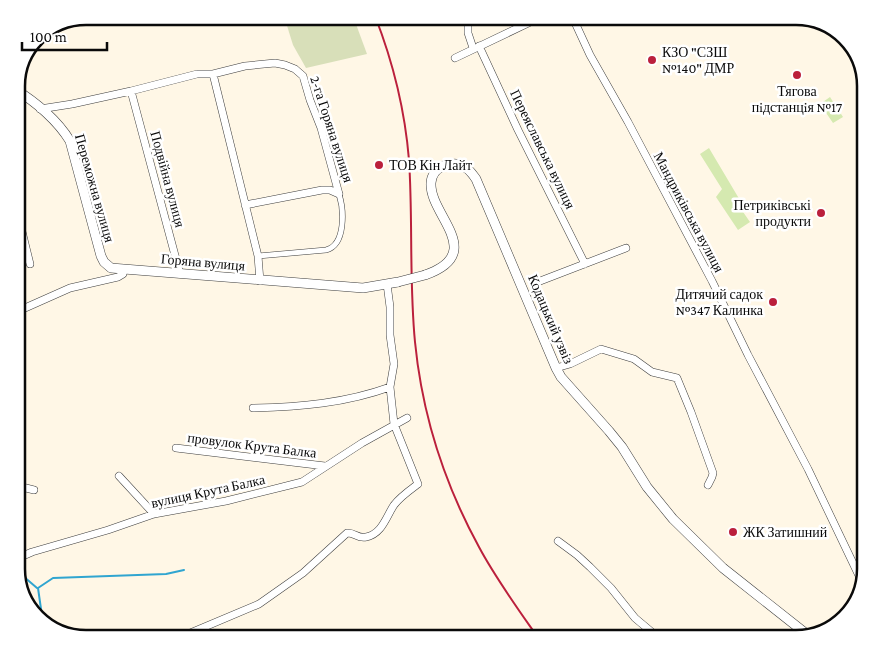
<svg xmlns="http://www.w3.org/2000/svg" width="882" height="655" viewBox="0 0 882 655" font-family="'Crimson Pro',serif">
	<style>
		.green { fill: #d5e9b0 }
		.cemetery { fill: #d8dfb9 }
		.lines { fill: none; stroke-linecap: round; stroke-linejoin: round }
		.stream { stroke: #30a5d0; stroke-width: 2 }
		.pedestrian-casing { stroke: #3d3d3d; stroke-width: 6 }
		.minor-casing { stroke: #3d3d3d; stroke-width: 8 }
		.tertiary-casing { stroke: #3d3d3d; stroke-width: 10 }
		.pedestrian { stroke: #fff; stroke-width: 5 }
		.minor { stroke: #fff; stroke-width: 7 }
		.tertiary { stroke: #fff; stroke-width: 9 }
		.rail { stroke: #bb203c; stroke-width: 2 }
		.tertiary-bridge-casing { stroke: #3d3d3d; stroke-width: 10; stroke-linecap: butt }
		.tertiary-bridge { stroke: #fff; stroke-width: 9 }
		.poi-dot { fill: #bb203c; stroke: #fff; stroke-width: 2 }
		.labels { text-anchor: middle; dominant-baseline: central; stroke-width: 5; stroke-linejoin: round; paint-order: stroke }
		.poi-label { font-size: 14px; fill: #0a0a0a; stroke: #fff; text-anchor: start }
		.street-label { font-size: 14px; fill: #0a0a0a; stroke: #fff }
		.rim { fill: none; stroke: #0a0a0a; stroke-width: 2.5 }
	</style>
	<rect width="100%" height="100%" fill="#fff7e6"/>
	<path class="green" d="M830 97 843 117 833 123 820 104Z
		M709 148 744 207 741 209 750 222 738 230 716 197 722 189 700 154Z"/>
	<path class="cemetery" d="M284 16H353L367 54 306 68 293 45Z"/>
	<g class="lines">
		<path class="stream" d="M16 570 37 588
			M45 625 42 616 38 588 53 578 166 574 184 570"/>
		<defs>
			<path id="pedestrian" d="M258 256 326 250C346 245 344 210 339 194"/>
			<path id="minor" d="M468 16V33L473 48
				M572 16 590 55 628 122 712 281 748 355 808 469 862 582
				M479 46 518 130 585 264
				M455 58 543 16
				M213 74 258 256 260 281
				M131 91 180 274
				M40 109 72 104 131 91 197 74H213L245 66 275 63 285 65 295 69 303 76 310 100 321 128 339 194
				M245 205 322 190H330L339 194
				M16 207 30 264
				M535 283 626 248
				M16 312 70 288 118 277 123 274 124 270
				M556 368 570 364 601 349 634 359 652 372 677 378 691 412 713 473 712 477 708 485
				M253 408C300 407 346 403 390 387
				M176 448 325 466
				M119 476 154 514
				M16 482 22 487 34 490
				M558 541 577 555 590 567 611 588 635 618 660 639
				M16 559 32 552 108 530 154 514 226 501 302 482 362 443 407 418
				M176 639 259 604 303 573 347 533C354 532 358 539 366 537 382 534 386 517 394 505 400 497 410 490 418 484L394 424 390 387 394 364 390 335V307L387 284"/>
			<path id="tertiary" d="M16 90C36 102 58 121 70 141L101 256 104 262 111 268 363 288 398 282
				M425 275C488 253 429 215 431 183 432 166 452 159 466 168 470 170 473 175 476 179L556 368 561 377 609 431 622 447 647 487 673 519 723 568 809 636"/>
		</defs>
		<use href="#pedestrian" class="pedestrian-casing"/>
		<use href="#minor" class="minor-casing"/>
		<use href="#tertiary" class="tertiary-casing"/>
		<use href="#pedestrian" class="pedestrian"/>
		<use href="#minor" class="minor"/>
		<use href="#tertiary" class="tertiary"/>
		<path class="rail" d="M375 16C393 62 405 111 409 160 413 220 409 281 415 342 422 413 444 483 479 547 496 579 518 609 539 639"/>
		<defs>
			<path id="tertiary-bridge" d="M398 282 425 275"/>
		</defs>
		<use href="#tertiary-bridge" class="tertiary-bridge-casing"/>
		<use href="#tertiary-bridge" class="tertiary-bridge"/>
	</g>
	<g class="poi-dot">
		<circle cx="652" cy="60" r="5"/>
		<circle cx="797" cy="75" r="5"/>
		<circle cx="379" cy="165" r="5"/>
		<circle cx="821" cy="213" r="5"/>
		<circle cx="773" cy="302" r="5"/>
		<circle cx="733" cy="532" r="5"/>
	</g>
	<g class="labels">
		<g class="poi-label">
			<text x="662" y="52">КЗО "СЗШ<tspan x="662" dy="16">№140" ДМР</tspan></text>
			<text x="797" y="91" text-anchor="middle">Тягова<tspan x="797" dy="16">пiдстанцiя №17</tspan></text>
			<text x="389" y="165">ТОВ Кін Лайт</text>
			<text x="811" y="205" text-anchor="end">Петриківські<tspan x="811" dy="16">продукти</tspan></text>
			<text x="763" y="294" text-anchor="end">Дитячий садок<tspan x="763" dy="16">№347 Калинка</tspan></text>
			<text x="743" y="532">ЖК Затишний</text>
		</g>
		<g class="street-label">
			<text transform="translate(332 129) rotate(72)">2-га Горяна вулиця</text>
			<text transform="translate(543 149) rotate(64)">Переяславська вулиця</text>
			<text transform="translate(168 179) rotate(75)">Подвійна вулиця</text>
			<text transform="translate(95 188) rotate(74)">Переможна вулиця</text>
			<text transform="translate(689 212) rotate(62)">Мандриківська вулиця</text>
			<text transform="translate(203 262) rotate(5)">Горяна вулиця</text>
			<text transform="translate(551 319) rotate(67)">Кодацький узвіз</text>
			<text transform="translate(252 445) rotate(7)">провулок Крута Балка</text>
			<text transform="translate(208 491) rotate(-12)">вулиця Крута Балка</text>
		</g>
	</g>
	<path d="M0 0H882V655H0ZM86 25H796A61 61 0 0 1 857 86V569A61 61 0 0 1 796 630H86A61 61 0 0 1 25 569V86A61 61 0 0 1 86 25Z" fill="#fff" fill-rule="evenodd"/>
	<path class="rim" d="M86 25H796A61 61 0 0 1 857 86V569A61 61 0 0 1 796 630H86A61 61 0 0 1 25 569V86A61 61 0 0 1 86 25Z"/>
	<path d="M22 42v8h85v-8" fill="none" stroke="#0a0a0a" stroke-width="2.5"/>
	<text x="30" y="42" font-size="15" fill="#0a0a0a" stroke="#ffffff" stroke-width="4" paint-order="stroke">100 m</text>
</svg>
